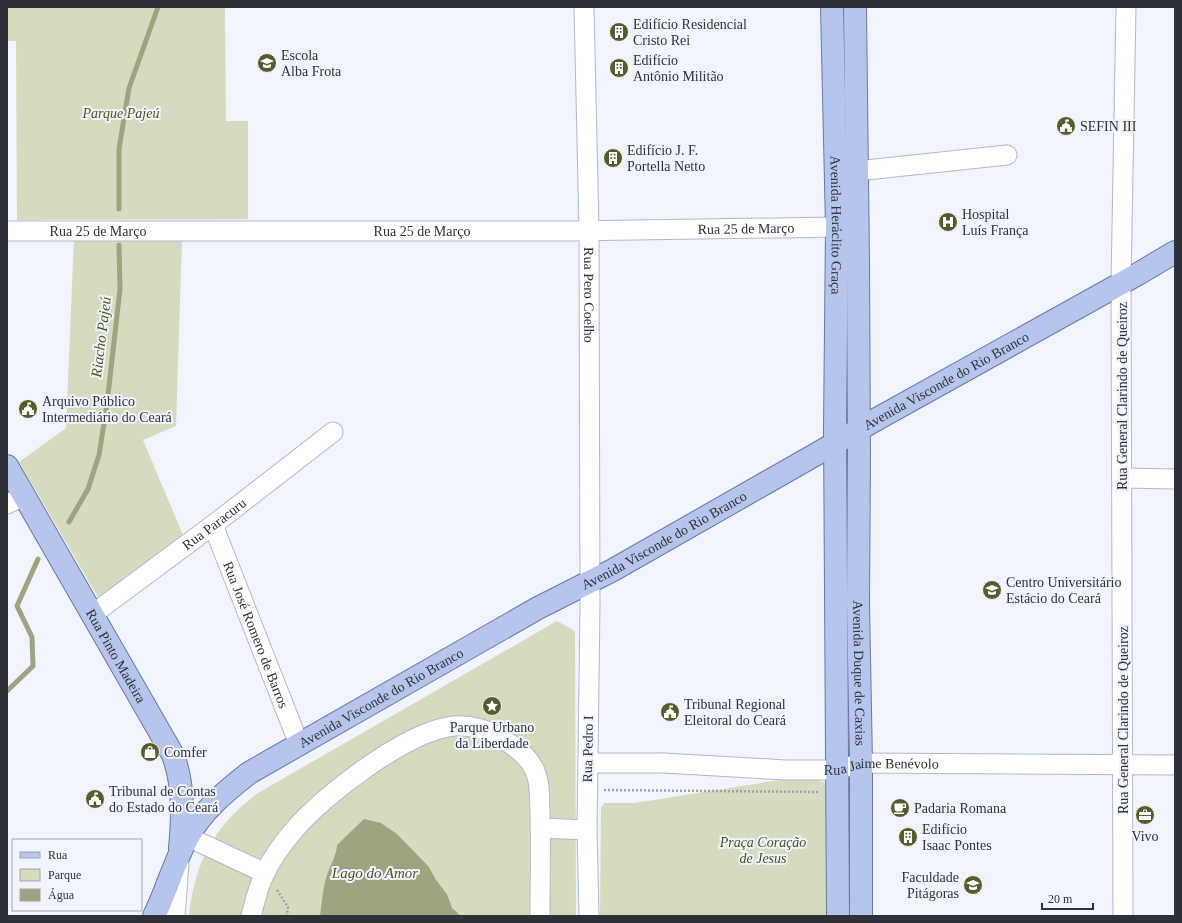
<svg xmlns="http://www.w3.org/2000/svg" width="1182" height="923" viewBox="0 0 1182 923" font-family="Georgia,serif">
	<style>
		.green { fill: #d5dbbe }
		.water { fill: #9ea482 }
		.lines { fill: none; stroke-linecap: round; stroke-linejoin: round }
		.stream { stroke: #9ea482; stroke-width: 5 }
		.minor-casing { stroke: #b1b9cd; stroke-width: 21 }
		.major-casing { stroke: #6678a5; stroke-width: 24 }
		.path { stroke: #9ea1aa; stroke-width: 2.5; stroke-dasharray: 2 2; stroke-linecap: butt }
		.minor { stroke: #fff; stroke-width: 19 }
		.major { stroke: #b5c5ec; stroke-width: 22 }
		.labels { text-anchor: middle; dominant-baseline: central; stroke-width: 4; stroke-linejoin: round; paint-order: stroke }
		.poi-label { font-size: 14px; fill: #2f323a; stroke: #f1f4fd; text-anchor: start }
		.park-label { font-size: 14px; font-style: italic; fill: #4c541c; stroke: #f1f4fd }
		.street-label { font-size: 14px; fill: #2f323a; stroke: #f1f4fd }
		.water-label { font-size: 15px; font-style: italic; fill: #4e561e; stroke: #f1f4fd }
	</style>
	<rect width="100%" height="100%" fill="#f1f4fd"/>
	<path class="green" d="M7 7H225L226 121H248V219L17 220 16 41H7Z
		M74 238 182 240 176 426 143 440 183 535 99 599 19 462 66 428Z
		M557 621 575 631 576 916H189C195 861 214 826 258 793Z
		M786 779H815L829 785V916H600L601 808 604 803H635Z"/>
	<path class="water" d="M364 819 381 823 397 834 429 867 436 880 447 894 452 908 461 916H320C322 901 323 886 328 872 332 862 336 856 337 845Z"/>
	<g class="lines">
		<path class="stream" d="M119 209V149L129 88 158 7
			M69 522 88 489 99 455 107 404 120 289 119 245
			M7 691 33 666 32 637 17 606 38 559"/>
		<defs>
			<g id="minor">
				<path id="s1" d="M584 7 589 231 590 605 587 830 589 916"/>
				<path d="M857 171 1007 155"/>
				<path id="s2" d="M7 231H571L837 227"/>
				<path d="M1122 478 1175 479"/>
				<path d="M7 504 24 496"/>
				<path id="s3" d="M213 525 299 744"/>
				<path id="s4" d="M93 614 213 525 333 432"/>
				<path id="s5" d="M588 763H663L786 770H837L861 763 1175 765"/>
				<path d="M540 828 587 830"/>
				<path d="M188 837 265 873"/>
				<path d="M175 916 179 864"/>
				<path d="M251 916C255 902 258 886 265 873 272 858 283 843 294 830 325 794 407 731 454 726 470 725 487 730 501 738 514 746 529 756 535 771 541 784 539 799 540 813 541 847 540 882 540 916"/>
				<path d="M1123 916 1121 283 1126 7"/>
			</g>
			<g id="major">
				<path id="s6" d="M832 7 837 227 835 428 838 916"/>
				<path id="s7" d="M855 7 858 263 859 453 858 603 861 763V916"/>
				<path id="s8" d="M7 466 173 755C184 785 183 817 180 848"/>
				<path id="s9" d="M154 916C167 890 174 862 188 837 202 811 226 791 249 773L538 608 613 570 820 452 877 419 1138 274 1175 252"/>
			</g>
		</defs>
		<use href="#minor" class="minor-casing"/>
		<use href="#major" class="major-casing"/>
		<path class="path" d="M604 790 819 792
			M277 890 288 907 287 916"/>
		<use href="#minor" class="minor"/>
		<use href="#major" class="major"/>
	</g>
	<defs>
		<symbol id="building-disc" viewBox="-11 -11 22 22"><circle r="9.5" fill="#565d2c" stroke="#f1f4fd"/><path d="M-4-6H4V6H1V3H-1V6H-4ZM-2.5-4.3h1.7v1.8h-1.7ZM.8-4.3h1.7v1.8H.8ZM-2.5-1h1.7V.8h-1.7ZM.8-1h1.7V.8H.8Z" fill="#fff"/></symbol>
		<symbol id="school-disc" viewBox="-11 -11 22 22"><circle r="9.5" fill="#565d2c" stroke="#f1f4fd"/><path d="M0-5L7-2L0 1L-7-2ZM-4 1L0 2.5L4 1V4Q0 6-4 4Z" fill="#fff"/></symbol>
		<symbol id="civic-disc" viewBox="-11 -11 22 22"><circle r="9.5" fill="#565d2c" stroke="#f1f4fd"/><path d="M-.6-6.5H3V-4.5H.6V-3L4-1V1h2V6H-6V1h2V-1L-.6-3ZM-1.2 2.5V6h2.4V2.5Z" fill="#fff"/></symbol>
		<symbol id="hospital-disc" viewBox="-11 -11 22 22"><circle r="9.5" fill="#565d2c" stroke="#f1f4fd"/><path d="M-5-5h3v3.5h4V-5h3V5h-3V1.5h-4V5h-3Z" fill="#fff"/></symbol>
		<symbol id="university-disc" viewBox="-11 -11 22 22"><circle r="9.5" fill="#565d2c" stroke="#f1f4fd"/><path d="M0-5L7-2L0 1L-7-2ZM-4 1L0 2.5L4 1V4Q0 6-4 4Z" fill="#fff"/></symbol>
		<symbol id="sight-disc" viewBox="-11 -11 22 22"><circle r="9.5" fill="#565d2c" stroke="#f1f4fd"/><path d="M0-6L1.8-2.2L6-1.7L2.9 1.2L3.7 5.4L0 3.3L-3.7 5.4L-2.9 1.2L-6-1.7L-1.8-2.2Z" fill="#fff"/></symbol>
		<symbol id="shop-disc" viewBox="-11 -11 22 22"><circle r="9.5" fill="#565d2c" stroke="#f1f4fd"/><path d="M-5-2.5h2.3a2.7 3.5 0 0 1 5.4 0H5L5.5 6h-11ZM-1.5-2.5h3a1.5 2.3 0 0 0-3 0Z" fill="#fff"/></symbol>
		<symbol id="cafe-disc" viewBox="-11 -11 22 22"><circle r="9.5" fill="#565d2c" stroke="#f1f4fd"/><path d="M-5.5-4.5H6V0H3Q3 3.5 0 3.5H-2.5Q-5.5 3.5-5.5 0ZM3-3.2v2h1.7v-2ZM-6 4.5H4V6H-6Z" fill="#fff"/></symbol>
		<symbol id="office-disc" viewBox="-11 -11 22 22"><circle r="9.5" fill="#565d2c" stroke="#f1f4fd"/><path d="M-6-3h4V-5.5h4V-3h4V5H-6ZM-1-4.5V-3h2v-1.5ZM-6 0V1H6V0Z" fill="#fff"/></symbol>
	</defs>
	<g fill-rule="evenodd">
		<use href="#building-disc" x="608" y="21" width="22" height="22"/>
		<use href="#school-disc" x="256" y="52" width="22" height="22"/>
		<use href="#building-disc" x="608" y="57" width="22" height="22"/>
		<use href="#civic-disc" x="1055" y="115" width="22" height="22"/>
		<use href="#building-disc" x="602" y="147" width="22" height="22"/>
		<use href="#hospital-disc" x="937" y="211" width="22" height="22"/>
		<use href="#civic-disc" x="17" y="398" width="22" height="22"/>
		<use href="#university-disc" x="981" y="579" width="22" height="22"/>
		<use href="#sight-disc" x="481" y="695" width="22" height="22"/>
		<use href="#civic-disc" x="659" y="701" width="22" height="22"/>
		<use href="#shop-disc" x="139" y="741" width="22" height="22"/>
		<use href="#civic-disc" x="84" y="788" width="22" height="22"/>
		<use href="#cafe-disc" x="889" y="797" width="22" height="22"/>
		<use href="#office-disc" x="1134" y="804" width="22" height="22"/>
		<use href="#building-disc" x="897" y="826" width="22" height="22"/>
		<use href="#university-disc" x="962" y="874" width="22" height="22"/>
	</g>
	<g class="labels">
		<g class="poi-label">
			<text x="633" y="24">Edifício Residencial<tspan x="633" dy="16">Cristo Rei</tspan></text>
			<text x="281" y="55">Escola<tspan x="281" dy="16">Alba Frota</tspan></text>
			<text x="633" y="60">Edifício<tspan x="633" dy="16">Antônio Militão</tspan></text>
			<text x="1080" y="126">SEFIN III</text>
			<text x="627" y="150">Edifício J. F.<tspan x="627" dy="16">Portella Netto</tspan></text>
			<text x="962" y="214">Hospital<tspan x="962" dy="16">Luís França</tspan></text>
			<text x="42" y="401">Arquivo Público<tspan x="42" dy="16">Intermediário do Ceará</tspan></text>
			<text x="1006" y="582">Centro Universitário<tspan x="1006" dy="16">Estácio do Ceará</tspan></text>
			<text x="684" y="704">Tribunal Regional<tspan x="684" dy="16">Eleitoral do Ceará</tspan></text>
			<text x="492" y="727" text-anchor="middle">Parque Urbano<tspan x="492" dy="16">da Liberdade</tspan></text>
			<text x="164" y="752">Comfer</text>
			<text x="109" y="791">Tribunal de Contas<tspan x="109" dy="16">do Estado do Ceará</tspan></text>
			<text x="914" y="808">Padaria Romana</text>
			<text x="922" y="829">Edifício<tspan x="922" dy="16">Isaac Pontes</tspan></text>
			<text x="1145" y="836" text-anchor="middle">Vivo</text>
			<text x="959" y="877" text-anchor="end">Faculdade<tspan x="959" dy="16">Pitágoras</tspan></text>
		</g>
		<g class="park-label">
			<text x="121" y="113">Parque Pajeú</text>
			<text x="763" y="842">Praça Coração<tspan x="763" dy="16">de Jesus</tspan></text>
		</g>
		<g class="street-label">
			<text stroke="none"><textPath href="#s6" startOffset="218">Avenida Heráclito Graça</textPath></text>
			<text stroke="none"><textPath href="#s2" startOffset="739">Rua 25 de Março</textPath></text>
			<text stroke="none"><textPath href="#s2" startOffset="91">Rua 25 de Março</textPath></text>
			<text stroke="none"><textPath href="#s2" startOffset="415">Rua 25 de Março</textPath></text>
			<text stroke="none"><textPath href="#s1" startOffset="288">Rua Pero Coelho</textPath></text>
			<text stroke="none"><textPath href="#s9" startOffset="975">Avenida Visconde do Rio Branco</textPath></text>
			<text transform="translate(1122 396) rotate(-90)">Rua General Clarindo de Queiroz</text>
			<text stroke="none"><textPath href="#s4" startOffset="151">Rua Paracuru</textPath></text>
			<text stroke="none"><textPath href="#s9" startOffset="651">Avenida Visconde do Rio Branco</textPath></text>
			<text stroke="none"><textPath href="#s3" startOffset="118">Rua José Romero de Barros</textPath></text>
			<text stroke="none"><textPath href="#s8" startOffset="219">Rua Pinto Madeira</textPath></text>
			<text stroke="none"><textPath href="#s7" startOffset="666">Avenida Duque de Caxias</textPath></text>
			<text stroke="none"><textPath href="#s9" startOffset="327">Avenida Visconde do Rio Branco</textPath></text>
			<text transform="translate(1123 720) rotate(-90)">Rua General Clarindo de Queiroz</text>
			<text transform="translate(588 749) rotate(-89)">Rua Pedro I</text>
			<text stroke="none"><textPath href="#s5" startOffset="294">Rua Jaime Benévolo</textPath></text>
		</g>
		<g class="water-label">
			<text transform="translate(101 337) rotate(-83)">Riacho Pajeú</text>
			<text x="375" y="873">Lago do Amor</text>
		</g>
	</g>
	<rect width="1182" height="923" fill="none" stroke="#2f323a" stroke-width="16"/>
	<rect x="12" y="839" width="130" height="72" fill="#f1f4fd" stroke="#a3a6af"/>
	<rect x="20" y="852" width="20" height="6" fill="#b5c5ec" stroke="#a3a6af"/>
	<text x="48" y="859" font-size="12" fill="#2f323a">Rua</text>
	<rect x="20" y="869" width="20" height="12" fill="#d5dbbe" stroke="#a3a6af"/>
	<text x="48" y="879" font-size="12" fill="#2f323a">Parque</text>
	<rect x="20" y="889" width="20" height="12" fill="#9ea482" stroke="#a3a6af"/>
	<text x="48" y="899" font-size="12" fill="#2f323a">Água</text>
	<path d="M1042 903v6h51v-6" fill="none" stroke="#2f323a" stroke-width="2"/>
	<text x="1048" y="903" font-size="12" fill="#2f323a" stroke="#f1f4fd" stroke-width="3" paint-order="stroke">20 m</text>
</svg>
